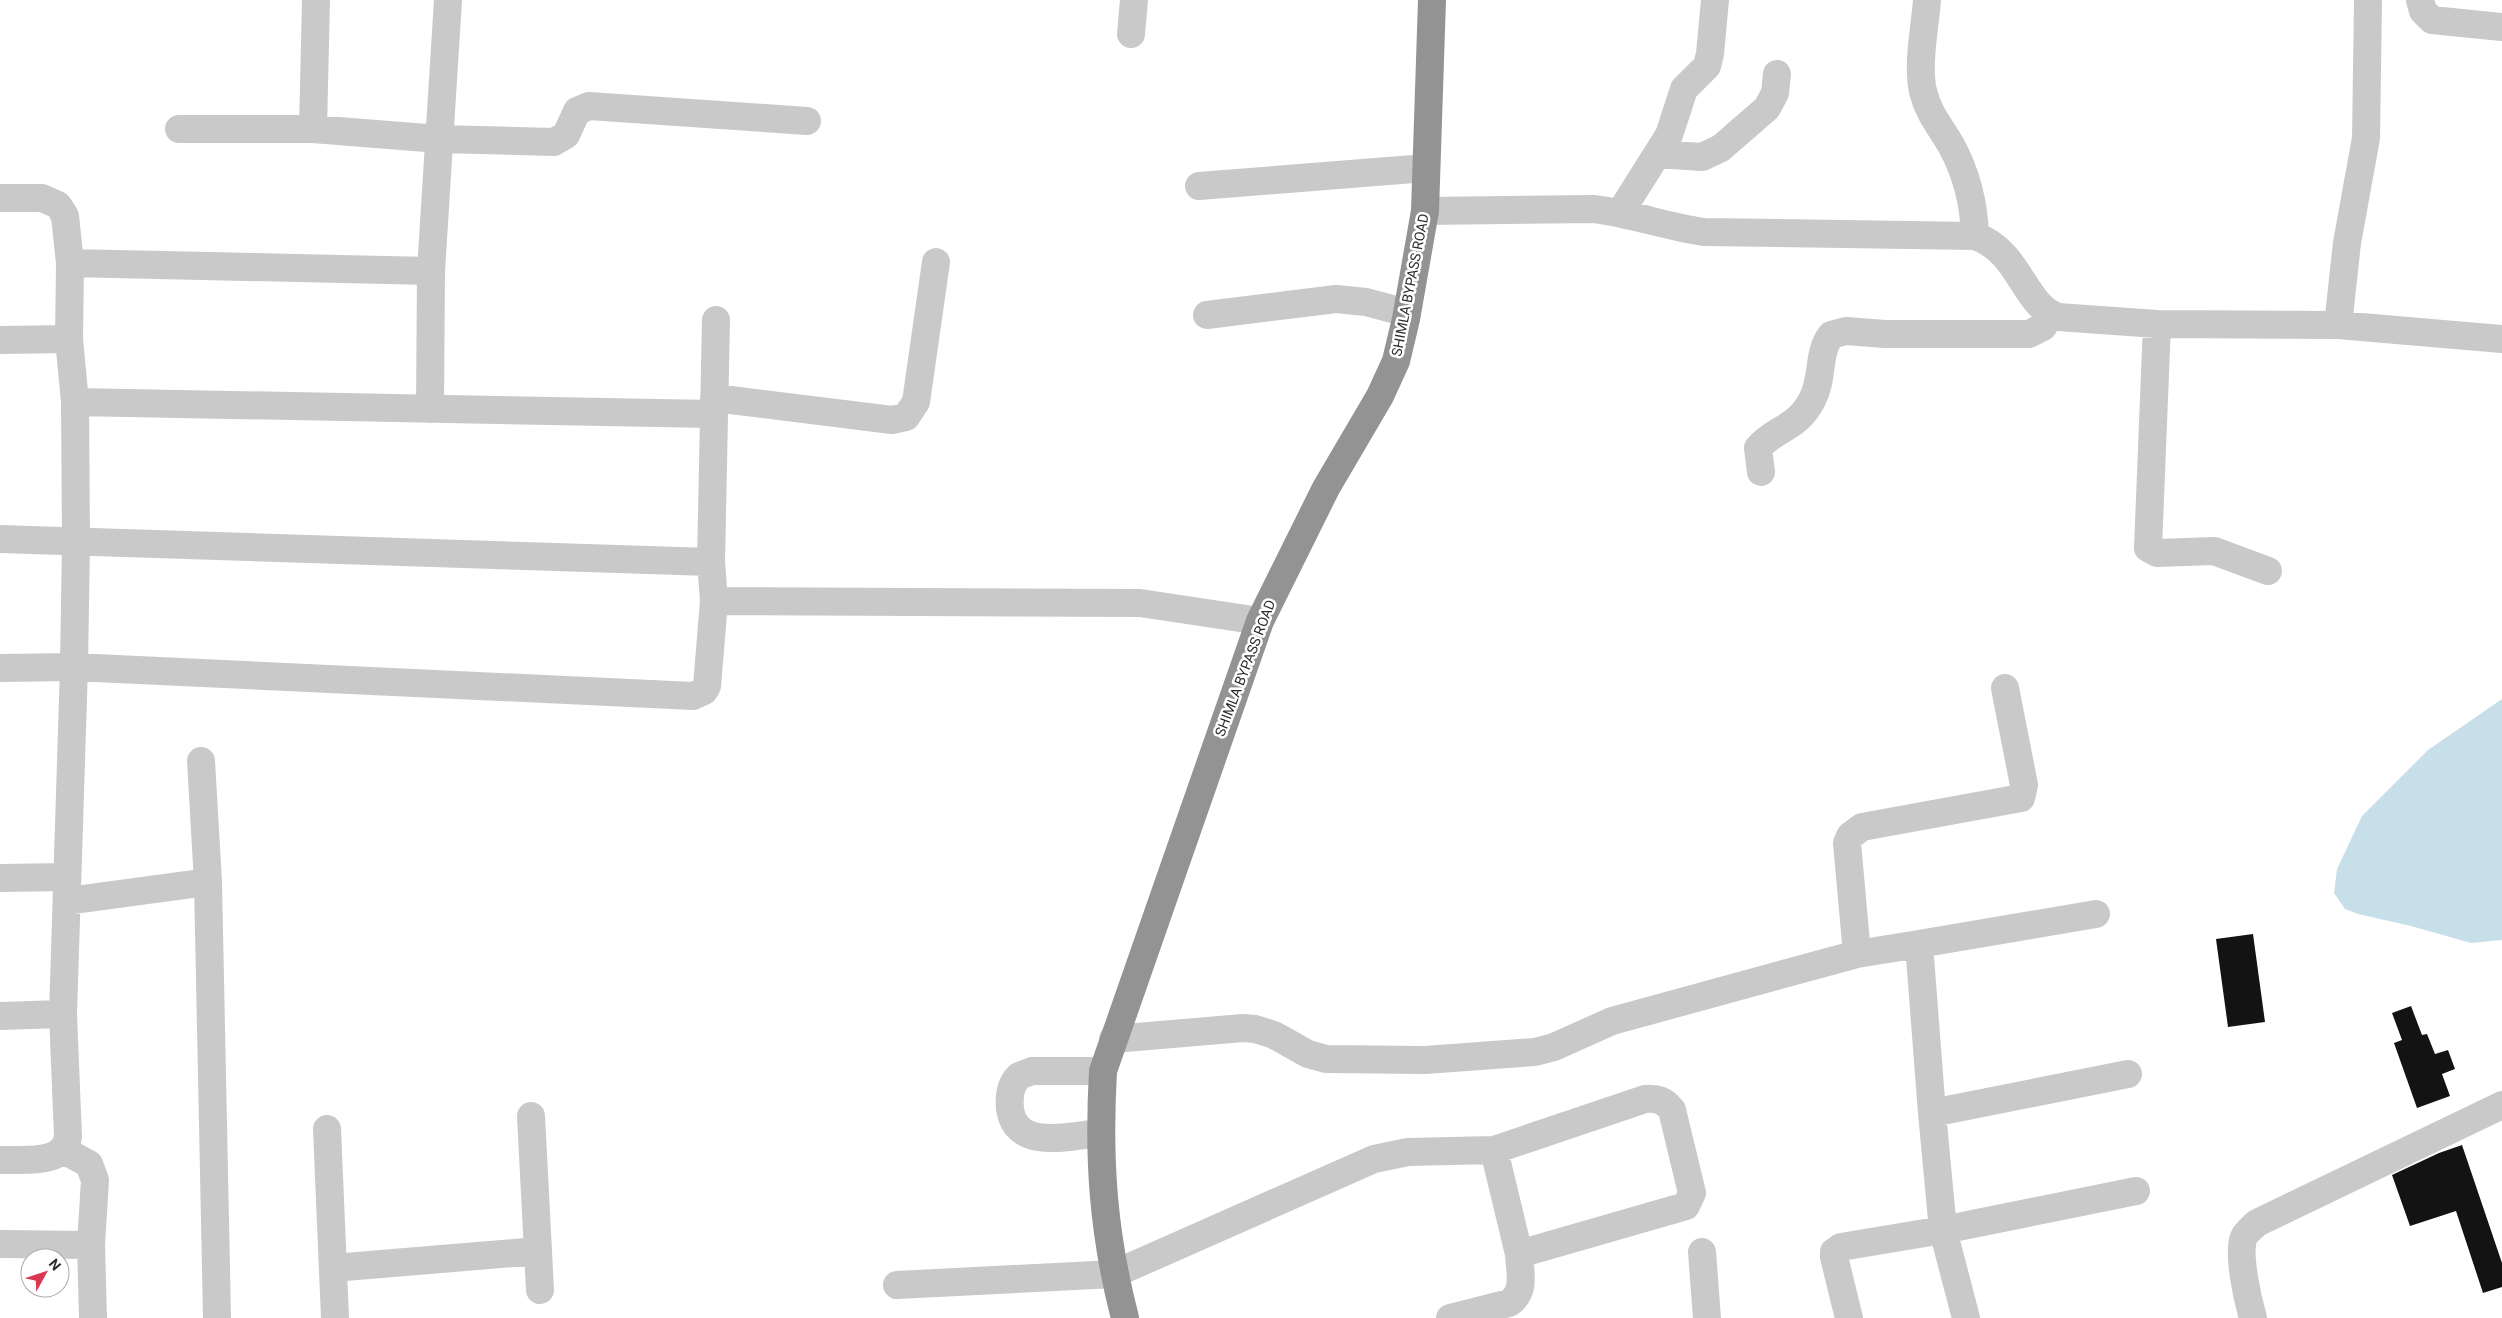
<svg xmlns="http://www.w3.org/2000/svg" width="2502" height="1318" viewBox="0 0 2502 1318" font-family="Roboto,sans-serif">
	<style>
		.water { fill: #c7dfe8 }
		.building { fill: #131313 }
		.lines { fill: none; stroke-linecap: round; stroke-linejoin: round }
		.minor { stroke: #c9c9c9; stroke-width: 28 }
		.highway { stroke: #939393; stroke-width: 28 }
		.labels { text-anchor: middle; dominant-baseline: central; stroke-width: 5; stroke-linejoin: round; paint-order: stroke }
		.street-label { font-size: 14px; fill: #2c2c2c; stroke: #fff }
	</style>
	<rect width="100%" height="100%" fill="#fff"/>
	<path class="water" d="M2502 699V940L2471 943 2411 926 2358 914 2345 909 2334 893 2337 869 2362 816 2428 750Z"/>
	<path class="building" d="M2253 934 2265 1022 2228 1027 2216 939Z
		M2411 1006 2422 1035 2427 1034 2435 1054 2448 1050 2455 1069 2442 1074 2450 1096 2417 1108 2394 1043 2402 1040 2392 1013Z
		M2462 1145 2502 1263V1287L2483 1293 2456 1211 2410 1226 2392 1175 2439 1153Z"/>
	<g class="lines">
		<path class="minor" d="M316 0 313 129 439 139 554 142 566 135 577 111 589 106 807 121
			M1927 0C1925 27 1917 65 1923 91 1928 113 1940 126 1951 145 1967 174 1974 203 1975 236
			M2420 0 2423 11 2432 20 2502 27
			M1131 34 1134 0
			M179 129H313
			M1657 154 1702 157 1721 148 1767 108 1775 93 1777 74
			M1199 186 1426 168
			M0 198H42L58 205 65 216 70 263 69 339 75 402 76 541 74 667 63 1014 68 1137C64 1166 22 1159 0 1160
			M1425 211 1593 209C1631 213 1666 227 1704 232L1975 236C2021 252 2022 304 2058 317L2157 324 2338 325 2502 339
			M1620 213 1669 135 1684 89 1707 66 1710 54 1715 0
			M70 263 431 271
			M1207 315 1336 299 1366 302 1407 313
			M2157 324 2148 548 2157 553 2214 551 2268 571
			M2338 325 2347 243 2366 138 2368 0
			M0 340 69 339
			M714 398 892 420 906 417 916 402 936 262
			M75 402 714 414
			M430 409 431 271 448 0
			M1761 472 1758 448C1775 428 1797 429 1812 400 1824 378 1817 353 1831 335L1846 331 1885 334H2029L2043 327 2050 314
			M0 539 711 562
			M714 601 1140 603 1260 621
			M0 668 74 667 693 696 704 691 707 686 714 601 711 562 716 320
			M0 878 66 877
			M208 882 217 1318
			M67 901 208 882 201 761
			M1857 954 1847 843 1850 836 1862 827 2021 798 2024 785 2005 688
			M0 1016 63 1014
			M1113 1039 1243 1028 1255 1029 1274 1035 1308 1054 1326 1059 1425 1060 1535 1052 1554 1047 1612 1021 1857 954 1919 944
			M1932 1113 1919 944 2096 914
			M531 1116 540 1290
			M327 1129 335 1318
			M1099 1133C1070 1136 1016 1151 1010 1109 1009 1096 1010 1085 1019 1076L1032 1071H1103
			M63 1150 89 1164 95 1180 91 1245 93 1318
			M1494 1150 1519 1254
			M0 1244 91 1245
			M1702 1252 1707 1318
			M333 1268 538 1251
			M897 1285 1114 1274 1374 1159 1408 1152 1494 1150 1645 1099C1657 1098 1664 1100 1672 1110L1692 1193 1686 1206 1519 1254C1520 1272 1526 1292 1509 1303L1450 1318
			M1849 1318 1834 1257V1252L1841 1247 1943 1230 2136 1191
			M1966 1318 1943 1230 1932 1113 2128 1074
			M2253 1318C2248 1301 2237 1253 2244 1237 2246 1232 2253 1227 2257 1223L2502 1105"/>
		<path class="highway" d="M1125 1318C1103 1233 1098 1159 1103 1071L1260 621 1326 488 1380 396 1396 361 1406 319 1425 211 1432 0"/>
	</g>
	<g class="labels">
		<g class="street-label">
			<text transform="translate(1410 285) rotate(-79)">SHIMLA BYPASS ROAD</text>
			<text transform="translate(1245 668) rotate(-69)">SHIMLA BYPASS ROAD</text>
		</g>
	</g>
	<g transform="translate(45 1273) rotate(50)"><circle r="24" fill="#ffffff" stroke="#ababab"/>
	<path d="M0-4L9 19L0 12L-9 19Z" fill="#da3753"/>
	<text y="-8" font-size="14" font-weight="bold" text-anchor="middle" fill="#2c2c2c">N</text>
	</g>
</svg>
